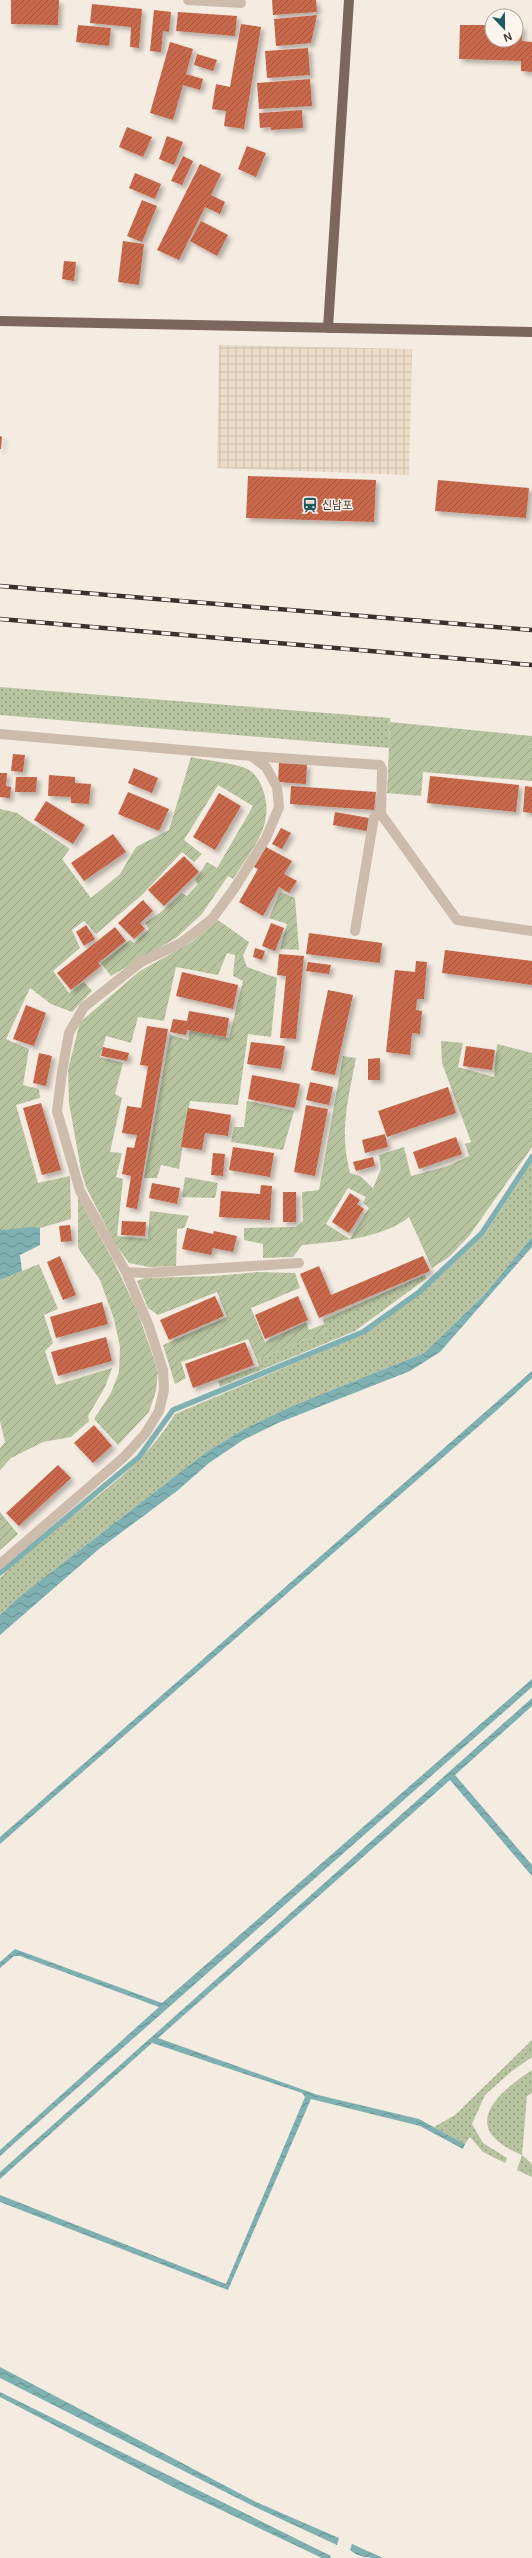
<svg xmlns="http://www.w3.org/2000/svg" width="532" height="2558" viewBox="0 0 532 2558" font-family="Helvetica,'Noto Sans KR',sans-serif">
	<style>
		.grass { fill: url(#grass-dots) }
		.garden { fill: url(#garden-furrows); fill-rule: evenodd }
		.plaza { fill: url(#plaza-grid) }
		.water { fill: url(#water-waves) }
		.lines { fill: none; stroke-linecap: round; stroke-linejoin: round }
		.stream { stroke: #7fb0b2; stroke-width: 5.5 }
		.building { fill: url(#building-hatch); filter: url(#shadow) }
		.minor { stroke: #cdbbac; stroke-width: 10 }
		.major { stroke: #7d675c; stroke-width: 10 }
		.rail-casing { stroke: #3b302b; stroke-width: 4.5 }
		.rail { stroke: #fbf5ee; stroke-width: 3; stroke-dasharray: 9; stroke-linecap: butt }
		.labels { text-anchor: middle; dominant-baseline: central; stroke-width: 3; stroke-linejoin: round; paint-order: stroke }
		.poi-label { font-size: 11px; fill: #3b302b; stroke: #fbf5ee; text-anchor: start }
	</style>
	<defs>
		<pattern id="grass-dots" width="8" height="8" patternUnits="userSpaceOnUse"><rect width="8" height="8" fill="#b8c4a0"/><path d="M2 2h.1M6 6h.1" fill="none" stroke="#97a083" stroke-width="1.8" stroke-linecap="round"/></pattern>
		<pattern id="garden-furrows" width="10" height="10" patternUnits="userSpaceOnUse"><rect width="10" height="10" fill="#b8c4a0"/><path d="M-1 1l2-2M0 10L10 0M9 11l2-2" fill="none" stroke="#97a083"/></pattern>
		<pattern id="plaza-grid" width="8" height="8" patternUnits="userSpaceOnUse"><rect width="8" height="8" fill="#ecdcc8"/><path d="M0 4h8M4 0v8" fill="none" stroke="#cbbdac"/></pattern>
		<pattern id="water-waves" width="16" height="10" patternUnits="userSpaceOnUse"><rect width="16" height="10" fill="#7fb0b2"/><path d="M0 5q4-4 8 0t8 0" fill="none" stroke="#699091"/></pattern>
		<pattern id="building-hatch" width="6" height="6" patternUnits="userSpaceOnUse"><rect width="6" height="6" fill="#c8694b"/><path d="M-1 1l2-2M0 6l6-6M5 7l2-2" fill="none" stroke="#a4573f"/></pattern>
		<filter id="shadow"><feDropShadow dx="3.5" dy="3.5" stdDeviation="2" flood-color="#0004"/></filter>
	</defs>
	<rect width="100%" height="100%" fill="#f4ebe1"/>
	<path class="grass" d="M0 687 390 718 389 748 0 715Z
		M532 1162V1237L484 1295 424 1353 290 1407 244 1429 205 1453 19 1597 0 1615V1578C55 1520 133 1484 175 1414L364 1334 420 1294 485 1234Z
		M424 1275 427 1278 355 1331 220 1387 218 1381 259 1366 257 1360 326 1331 323 1320Z
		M532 2040V2057L512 2071 485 2095 472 2124 483 2143 507 2158 505 2163 483 2152 470 2137 465 2144 434 2127 455 2115Z
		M532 2070V2093L527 2096 522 2155 532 2164V2177L517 2170 522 2155C459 2129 493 2096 532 2070Z"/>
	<path class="garden" d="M390 722 532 736V781L423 772 421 796 387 793Z
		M191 757C209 761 229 762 245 768 252 770 259 779 261 785 278 823 252 848 233 879L228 876 201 915 176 938 111 976 101 963 130 940 134 943 149 929 145 923 161 912 182 893 187 896 198 884 195 880 207 862 217 868 253 806 218 785 184 840 202 854 194 862 182 852 142 895 96 934 84 921 72 930 80 948 53 971 69 993 84 982 92 991 72 1012 51 1004 30 988 6 1039 29 1049 23 1085 39 1089 40 1098 16 1105 38 1183 70 1176 71 1219 40 1228 0 1230V809L17 813 70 849 62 859 91 898 120 874 136 847 169 830Z
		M280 892 295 898 299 950 280 949 287 924 269 918Z
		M218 920 249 942 243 956 247 967 277 978 271 1037 248 1034 238 1105 190 1101 179 1169 161 1165 157 1178H144L170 1035 188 1040 190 1030 229 1038 243 981 233 976 235 955 227 953 218 975 176 967 164 1021 138 1017 131 1043 106 1036 100 1057 123 1063 115 1094 122 1098 110 1152 122 1153 116 1177 123 1179 117 1236 148 1239 150 1211 189 1216 184 1228 177 1229 176 1266 149 1267 129 1263 114 1242 86 1187 81 1170 69 1103 68 1070 80 1022 140 971 190 943Z
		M441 1041 463 1043 458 1067 494 1077 497 1044 532 1053V1147L469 1236 449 1257 432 1268 409 1217C384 1238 335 1242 302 1245L293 1257 263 1258V1244L244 1240V1228L296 1227 303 1221 302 1192 319 1190 343 1056 356 1058C348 1100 339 1131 350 1173L360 1176 373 1188 381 1169 379 1155 404 1147 411 1176 448 1166 469 1156 465 1144 471 1142 442 1063ZM348 1188 366 1197 363 1203 369 1208 350 1239 326 1224Z
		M247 1101 294 1111 283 1150 231 1142 234 1127H244Z
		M185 1177 218 1183 215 1198 182 1197Z
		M78 1197 114 1262 137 1310 158 1371 156 1391 149 1412 118 1445 94 1419 111 1393 119 1372 120 1347 114 1319 100 1280 78 1248Z
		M39 1264 58 1309 44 1315 53 1343 45 1351 56 1385 112 1368 105 1387 88 1416 89 1421 71 1437 43 1442 11 1458 0 1470V1448L5 1442 0 1421V1280Z
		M258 1272 295 1273 300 1288 251 1308 265 1342 306 1322 309 1330 324 1324 326 1331 257 1360 248 1339 181 1362 186 1378 175 1384 163 1345 227 1317 217 1292 158 1315 148 1308 137 1281 145 1278 214 1276Z
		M0 1512 18 1534 0 1550Z"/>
	<path class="plaza" d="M219 345 412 349 409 475 217 468Z"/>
	<path class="water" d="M33 1227 40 1228V1245L20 1255 22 1271 0 1280V1230Z
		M532 1237V1247L440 1352 410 1371 278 1423 243 1440 209 1463 177 1491 99 1549 0 1635V1615L19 1597 205 1453 244 1429 290 1407 424 1353 484 1295Z
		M532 1371V1378L496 1411 0 1844V1837Z
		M532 1679V1687L0 2156V2150L159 2007 20 1956H14L0 1968V1962L15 1949 162 2003Z
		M532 1698V1706L455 1775 532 1865V1876L450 1780 158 2038 318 2095 419 2119 465 2144 463 2149 420 2126 311 2099 228 2290 0 2202V2195L226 2284 305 2097 302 2093 152 2043 0 2179V2172Z
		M0 2367 256 2502 339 2538 337 2545 255 2507 0 2378Z
		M0 2392 331 2556 330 2558H322L177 2489 0 2397Z
		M352 2544 383 2558C370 2558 359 2558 350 2550Z"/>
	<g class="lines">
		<path class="stream" d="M0 1573 139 1457 173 1410 363 1332 418 1293 482 1233 532 1157"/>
	</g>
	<path class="building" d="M11 0H59L58 25 11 24Z
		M272 0H316L317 12 273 15Z
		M92 4 142 9 139 48 130 47 131 27 90 23Z
		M154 10 171 12 169 32 163 31 161 52 150 51Z
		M178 12 237 16 235 36 176 31Z
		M317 15 311 43 276 46 274 19Z
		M241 24 261 27 244 129 224 126 226 111 212 109 216 84 230 87Z
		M78 25 111 28 109 46 76 42Z
		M460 25H492V40H516V26H522V41L532 42V72L521 71V61L459 59Z
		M170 42 193 49 186 74 203 79 200 90 183 85 173 120 150 113Z
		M308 48 310 75 267 78 265 51Z
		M197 54 217 60 213 71 194 65Z
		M310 79 312 106 259 109 257 83Z
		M302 110 303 128 271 130V127L260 128 259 113Z
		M127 127 152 137 143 157 119 147Z
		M167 136 183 142 174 165 159 159Z
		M247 146 266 153 256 177 238 169Z
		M183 156 193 161 182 185 171 181Z
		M200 164 221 174 211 195 225 202 220 214 205 207 179 260 157 250Z
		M135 173 161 184 155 199 129 188Z
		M142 200 157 206 142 242 127 236Z
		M201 221 228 235 217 256 190 241Z
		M123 241 144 244 139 285 118 282Z
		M64 261 76 262 74 281 62 279Z
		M0 436 2 437 1 449H0Z
		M248 476 376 480 374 522 246 518Z
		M438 480 529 488 526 518 435 511Z
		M13 754 25 755 23 772 11 771Z
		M279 763 307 764 306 784 278 782Z
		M134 768 158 778 152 793 128 783Z
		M0 773H7L6 786 11 787 10 798 0 797Z
		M49 775 75 777V783L91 784 89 804 71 803V797L48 796Z
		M430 776 519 785 516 812 427 803Z
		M16 777H37L36 792H15Z
		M291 786 376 792 374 810 290 804Z
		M525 786 532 787V813L523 812Z
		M128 792 169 809 159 831 118 814Z
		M219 793 241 806 215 850 193 837Z
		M46 801 85 825 73 844 34 820Z
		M335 812 369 818 367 831 333 825Z
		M281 828 291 833 282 849 272 844Z
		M113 834 126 852 84 881 71 863Z
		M266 847 292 861 284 874 297 881 289 893 279 887 263 916 239 902 258 869 254 867Z
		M184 856 199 872 164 906 148 890Z
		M143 900 153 911 140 923 145 929 134 939 118 923Z
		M271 923 284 928 275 951 262 946Z
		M86 925 95 939 84 946 76 932Z
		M115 927 126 941 98 963 101 966 71 990 57 973Z
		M309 933 382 943 380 963 306 954Z
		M255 948 265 951 262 960 253 957Z
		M445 950 532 961V985L442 973Z
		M279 954 304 956 296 1039 280 1038 286 976 277 975Z
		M416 961 427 962 424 999H417L416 1010 422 1011 420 1034 412 1033 410 1055 386 1052 395 970 415 972Z
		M308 962 331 965 329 974 306 971Z
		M182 972 238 985 233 1009 176 996Z
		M328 990 353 995 335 1075 311 1070Z
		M26 1005 46 1013 34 1046 13 1039Z
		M189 1011 229 1018 226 1037 187 1030 186 1035 170 1032 173 1019 187 1021Z
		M147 1026 168 1029 137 1209 126 1207 131 1176 122 1174 127 1147 134 1148 137 1135 122 1133 127 1106 141 1108 148 1066 140 1065Z
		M251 1042 285 1046 281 1069 247 1064Z
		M466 1046 495 1050 492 1070 463 1066Z
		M103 1047 129 1053 127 1061 101 1056Z
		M39 1053 52 1056 46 1086 33 1083Z
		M380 1058V1080H368V1059Z
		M252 1075 300 1084 295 1108 248 1099Z
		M310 1082 333 1087 329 1105 306 1100Z
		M448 1087 456 1113 387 1137 378 1111Z
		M41 1103 61 1170 42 1175 23 1108Z
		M306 1105 328 1109 315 1176 294 1172Z
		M188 1108 231 1115 228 1136 205 1133 202 1150 181 1147Z
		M385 1134 388 1147 365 1153 362 1140Z
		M456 1137 462 1154 419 1169 413 1152Z
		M233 1147 274 1153 270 1177 229 1170Z
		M213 1153 225 1154 223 1176 211 1175Z
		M373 1157 375 1166 356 1171 353 1162Z
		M152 1183 180 1188 177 1204 149 1198Z
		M261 1185 272 1186 270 1220 219 1217 221 1191 260 1194Z
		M283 1192H296V1222H283Z
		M350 1193 360 1200 357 1204 364 1209 349 1233 332 1222Z
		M122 1221 146 1222 145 1236 121 1235Z
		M70 1225 72 1241 61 1242 59 1226Z
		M187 1228 213 1234 214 1231 237 1236 233 1252 213 1248 211 1255 182 1249Z
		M60 1256 76 1295 63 1300 47 1262Z
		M423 1256 430 1271 319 1318 300 1274 319 1266 331 1295Z
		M215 1296 224 1316 169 1340 160 1320Z
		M298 1296 308 1320 265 1339 255 1315Z
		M102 1302 108 1324 56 1338 50 1317Z
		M106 1337 112 1361 58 1376 51 1352Z
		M245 1342 254 1365 193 1388 185 1364Z
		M94 1425 112 1446 93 1463 74 1443Z
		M58 1465 71 1478 19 1526 6 1513Z"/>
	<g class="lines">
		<path class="minor" d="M188 0 241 3
			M0 734 251 756 266 767 277 787 279 807 266 838 234 889 212 919 181 943 141 962 84 1007 69 1033 62 1072 57 1111 80 1191 126 1272 149 1326 163 1370 164 1390 159 1411 145 1434 124 1457 0 1564
			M251 756 380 765 382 769 381 814 457 920 532 931
			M355 931 374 817 381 814
			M126 1272 146 1273 299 1263"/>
		<path class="major" d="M0 321 532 332
			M328 328 349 0"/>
		<defs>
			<path id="rail" d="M0 586 532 630
				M0 619 532 665"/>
		</defs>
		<use href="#rail" class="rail-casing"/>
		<use href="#rail" class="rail"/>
	</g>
	<defs>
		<symbol id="station-bare" viewBox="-9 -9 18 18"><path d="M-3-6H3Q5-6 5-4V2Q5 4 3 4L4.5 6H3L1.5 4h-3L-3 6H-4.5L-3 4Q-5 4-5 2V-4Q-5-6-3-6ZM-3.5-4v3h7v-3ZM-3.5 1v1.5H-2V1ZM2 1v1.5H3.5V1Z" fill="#1f5a5e" stroke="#fbf5ee" stroke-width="2.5" paint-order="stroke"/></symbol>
	</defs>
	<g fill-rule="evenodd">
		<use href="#station-bare" x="299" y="494" width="22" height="22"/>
	</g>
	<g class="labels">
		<g class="poi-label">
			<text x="322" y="505">신남포</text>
		</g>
	</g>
	<g transform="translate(504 28) rotate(158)"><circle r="19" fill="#fbf5ee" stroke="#aea6a0"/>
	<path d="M0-3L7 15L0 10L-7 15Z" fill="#1f5a5e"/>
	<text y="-6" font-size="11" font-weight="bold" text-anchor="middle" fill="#3b302b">N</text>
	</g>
</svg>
